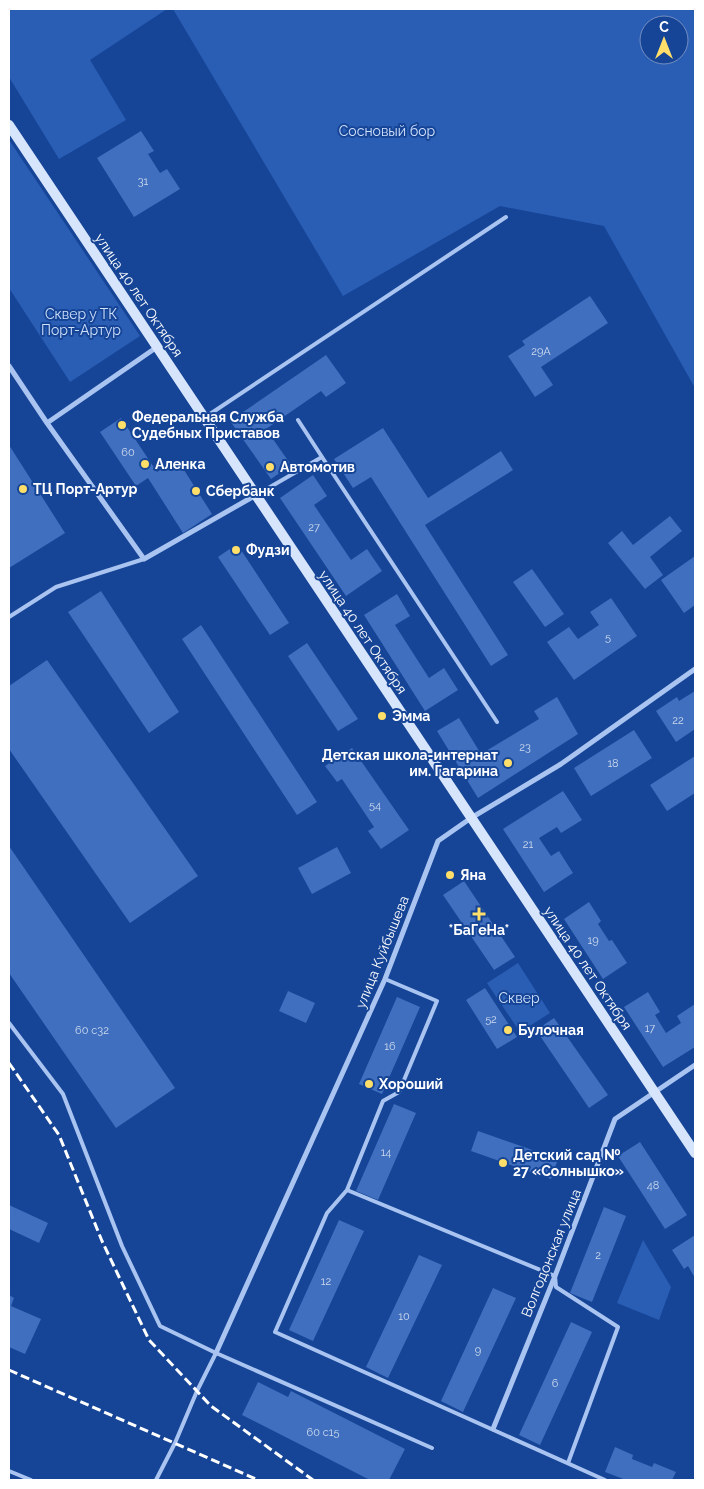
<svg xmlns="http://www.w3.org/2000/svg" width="704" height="1489" viewBox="0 0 704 1489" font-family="Raleway,sans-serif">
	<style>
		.green { fill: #2a5eb5; fill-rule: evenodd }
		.building { fill: #3f6fbe }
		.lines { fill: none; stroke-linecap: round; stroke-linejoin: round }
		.service { stroke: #a9c4f1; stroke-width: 4 }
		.minor { stroke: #a9c4f1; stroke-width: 5 }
		.secondary { stroke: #d7e5fc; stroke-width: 10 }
		.rail { stroke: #fff; stroke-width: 3; stroke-dasharray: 9 4; stroke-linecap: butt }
		.poi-dot { fill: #ffde69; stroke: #164597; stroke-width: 2 }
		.labels { text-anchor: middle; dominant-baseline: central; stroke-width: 4; stroke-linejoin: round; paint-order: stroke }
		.number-label { font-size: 11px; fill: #cfdbef }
		.park-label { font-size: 14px; fill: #d0e1fc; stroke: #164597 }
		.street-label { font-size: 14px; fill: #fff; stroke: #164597 }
		.poi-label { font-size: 14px; font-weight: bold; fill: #fff; stroke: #164597; text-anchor: start }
	</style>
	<rect width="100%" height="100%" fill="#164597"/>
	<path class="green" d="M9 9H167L90 60 126 120 59 159 9 77Z
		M173 9H695V388L604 226 500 206 343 296ZM649 25H679V55H649Z
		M9 140 140 336 70 382 9 288Z
		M518 963 550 1013 520 1032 487 983Z
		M643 1240 671 1287 659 1320 617 1303Z"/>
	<path class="building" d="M141 131 154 151 148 154 160 173 167 169 180 189 134 217 97 158Z
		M590 296 608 323 541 367 553 385 535 397 508 356 525 345 522 341Z
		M326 355 346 383 326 397 321 391 266 429 291 465 271 479 230 421Z
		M121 418 157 472 177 459 212 514 183 533 148 478 136 486 100 432Z
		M383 428 428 498 501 451 513 470 425 525 508 655 491 666 371 477 353 488 334 459Z
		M9 445 65 533 9 568Z
		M313 475 327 496 314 505 351 560 367 549 382 571 346 596 280 498Z
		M670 516 682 531 650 557 663 575 645 589 608 543 622 531 633 545Z
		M237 544 289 623 270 635 218 557Z
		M695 556V605L684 613 661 580Z
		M532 569 564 614 545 627 513 582Z
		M101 591 179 712 149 733 68 612Z
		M397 594 410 616 395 625 429 678 444 668 458 690 425 711 364 615Z
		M611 598 637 636 574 680 547 642 569 627 578 639 599 625 590 612Z
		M201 625 317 802 297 815 182 639Z
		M307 643 358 719 338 731 288 656Z
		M47 660 198 876 130 923 9 749V686Z
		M695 691V729L676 742 656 711 677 697 679 701Z
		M557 697 578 734 478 798 437 731 459 718 481 754 539 719 534 711Z
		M634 730 652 758 591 796 574 768Z
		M352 748 409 830 381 849 368 831 374 827 342 779 337 782 325 766Z
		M695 756V793L667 811 650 785Z
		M563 791 582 820 561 833 557 827 539 838 551 856 559 851 573 873 544 892 503 829Z
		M9 846 175 1088 116 1128 9 973Z
		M337 847 351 873 312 894 298 868Z
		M464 881 515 957 494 970 443 895Z
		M589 902 601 921 598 924 609 941 612 940 627 963 603 979 564 919Z
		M485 988 517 1037 497 1049 466 1000Z
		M288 991 315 1003 306 1023 279 1011Z
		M648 992 660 1012 655 1015 666 1033 681 1023 677 1016 695 1004V1047L663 1067 624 1007Z
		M397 997 420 1007 382 1094 359 1084Z
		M554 1018 608 1095 589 1108 536 1030Z
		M394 1104 416 1113 378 1200 356 1191Z
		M478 1131 558 1159 551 1179 471 1151Z
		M640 1142 687 1215 665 1229 618 1156Z
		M9 1205 48 1223 39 1243 9 1229Z
		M604 1207 626 1216 592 1302 570 1293Z
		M339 1220 364 1231 313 1341 289 1330Z
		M695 1235V1278L688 1266 684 1269 672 1250Z
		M419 1255 442 1265 388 1378 366 1367Z
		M493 1288 516 1298 463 1412 441 1401Z
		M9 1295 14 1298 11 1306 41 1319 25 1354 9 1347Z
		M571 1322 592 1332 540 1445 519 1435Z
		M258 1382 288 1397 291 1391 405 1449 389 1480H370L242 1415Z
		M615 1447 633 1455 632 1459 652 1467 654 1463 676 1472 672 1480H626L605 1472Z"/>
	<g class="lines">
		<path class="service" d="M204 418 506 217
			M298 420 322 457 497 722
			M258 494 322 457
			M9 617 56 587 144 559
			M385 979 437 1001 399 1092 383 1101 347 1190 555 1276 556 1287 618 1327 568 1463
			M9 1023 63 1094 122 1246 160 1326 216 1353 432 1448
			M347 1190 327 1213 275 1332 605 1480
			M9 1471 31 1480
			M156 1480 175 1443 197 1391 216 1353"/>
		<path class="minor" d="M9 366 47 423 157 347
			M47 423 144 559 256 495
			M216 1353 385 979 438 841 471 818 561 764 695 669
			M493 1429 555 1276 615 1119 695 1065"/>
		<path class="secondary" d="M9 125 695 1153"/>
		<path class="rail" d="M9 1063 59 1135 102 1241 149 1340 211 1406 313 1480
			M9 1370 258 1480"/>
	</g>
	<g class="poi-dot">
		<circle cx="122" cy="425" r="5"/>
		<circle cx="145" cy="464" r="5"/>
		<circle cx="270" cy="467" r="5"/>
		<circle cx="23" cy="489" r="5"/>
		<circle cx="196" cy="491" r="5"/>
		<circle cx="236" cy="550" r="5"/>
		<circle cx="382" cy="716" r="5"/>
		<circle cx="508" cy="763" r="5"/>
		<circle cx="450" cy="875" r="5"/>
		<path d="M476.5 906.5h5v5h5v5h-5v5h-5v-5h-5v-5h5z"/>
		<circle cx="508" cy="1030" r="5"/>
		<circle cx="369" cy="1084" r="5"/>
		<circle cx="503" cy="1163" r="5"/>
	</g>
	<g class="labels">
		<g class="number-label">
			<text x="143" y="181">31</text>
			<text x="541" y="351">29А</text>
			<text x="128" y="452">60</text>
			<text x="314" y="527">27</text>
			<text x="608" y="637">5</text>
			<text x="678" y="720">22</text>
			<text x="525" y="747">23</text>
			<text x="613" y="763">18</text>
			<text x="375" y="805">54</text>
			<text x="528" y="844">21</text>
			<text x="593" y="940">19</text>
			<text x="491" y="1019">52</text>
			<text x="650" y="1028">17</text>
			<text x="92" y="1030">60 с32</text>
			<text x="390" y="1046">16</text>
			<text x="386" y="1152">14</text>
			<text x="653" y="1185">48</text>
			<text x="598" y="1255">2</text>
			<text x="326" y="1281">12</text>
			<text x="404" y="1316">10</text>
			<text x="478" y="1350">9</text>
			<text x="555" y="1383">6</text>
			<text x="323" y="1432">60 с15</text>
		</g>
		<g class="park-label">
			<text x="387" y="131">Сосновый бор</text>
			<text x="81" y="314">Сквер у ТК<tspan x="81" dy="16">Порт-Артур</tspan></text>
			<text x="519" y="998">Сквер</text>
		</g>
		<g class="street-label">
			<text transform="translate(139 295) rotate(56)">улица 40 лет Октября</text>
			<text transform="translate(363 632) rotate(56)">улица 40 лет Октября</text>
			<text transform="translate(382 952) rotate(-68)">улица Куйбышева</text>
			<text transform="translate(588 968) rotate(56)">улица 40 лет Октября</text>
			<text transform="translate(551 1253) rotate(-68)">Волгодонская улица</text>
		</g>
		<g class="poi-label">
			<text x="132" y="417">Федеральная Служба<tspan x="132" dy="16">Судебных Приставов</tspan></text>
			<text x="155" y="464">Аленка</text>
			<text x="280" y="467">Автомотив</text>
			<text x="33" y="489">ТЦ Порт-Артур</text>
			<text x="206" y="491">Сбербанк</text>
			<text x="246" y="550">Фудзи</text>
			<text x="392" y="716">Эмма</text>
			<text x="498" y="755" text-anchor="end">Детская школа-интернат<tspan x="498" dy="16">им. Гагарина</tspan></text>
			<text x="460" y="875">Яна</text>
			<text x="479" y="930" text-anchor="middle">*БаГеНа*</text>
			<text x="518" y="1030">Булочная</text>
			<text x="379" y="1084">Хороший</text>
			<text x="513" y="1155">Детский сад №<tspan x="513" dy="16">27 «Солнышко»</tspan></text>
		</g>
	</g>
	<rect width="704" height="1489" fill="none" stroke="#ffffff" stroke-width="20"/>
	<g transform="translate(664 40)"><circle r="24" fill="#164597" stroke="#738fc1"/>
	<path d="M0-4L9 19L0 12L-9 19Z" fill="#ffde69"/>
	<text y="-8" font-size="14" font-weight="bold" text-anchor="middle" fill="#ffffff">С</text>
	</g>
</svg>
